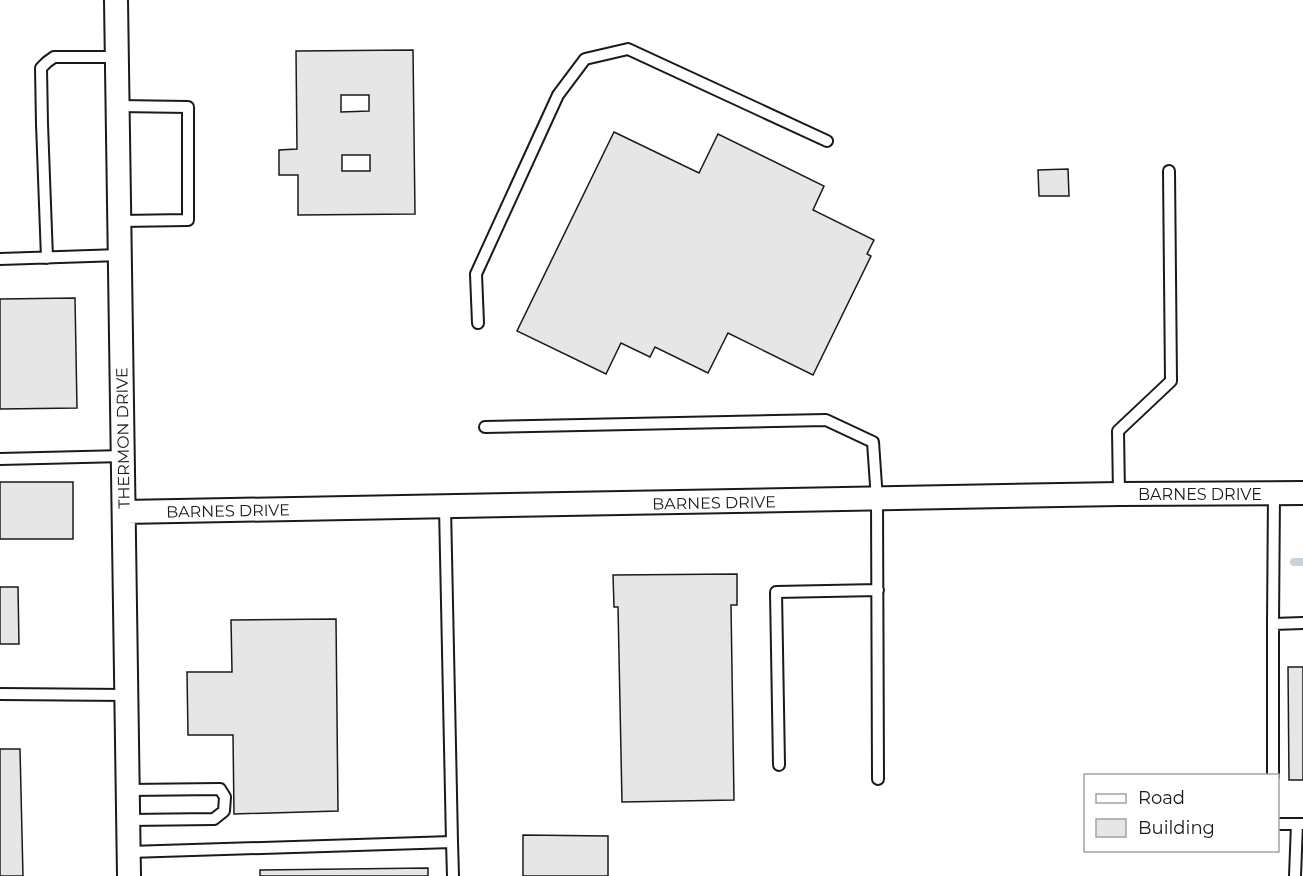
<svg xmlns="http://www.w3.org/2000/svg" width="1303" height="876" viewBox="0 0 1303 876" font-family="Montserrat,sans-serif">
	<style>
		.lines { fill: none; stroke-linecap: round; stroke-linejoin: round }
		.stream { stroke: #c6d2dc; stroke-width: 8 }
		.building { fill: #e6e6e6; stroke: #1a1a1a; stroke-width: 1.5; fill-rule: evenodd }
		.service-casing { stroke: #1a1a1a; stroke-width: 14 }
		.minor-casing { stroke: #1a1a1a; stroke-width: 26 }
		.service { stroke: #fff; stroke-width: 10 }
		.minor { stroke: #fff; stroke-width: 22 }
		.labels { text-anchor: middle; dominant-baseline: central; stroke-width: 4.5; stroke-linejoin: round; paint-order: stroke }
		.street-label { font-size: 16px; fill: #1a1a1a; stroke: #fff }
	</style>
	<rect width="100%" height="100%" fill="#fff"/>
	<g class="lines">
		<path class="stream" d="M1294 562H1303"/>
	</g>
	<path class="building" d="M413 50 415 214 298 215V175H279V150L297 149 296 51ZM341 95H369V111L341 112ZM342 155H370V171H342Z
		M614 132 699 173 718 134 824 186 813 210 874 240 867 254 871 256 813 375 728 333 708 373 655 347 650 357 621 343 606 374 517 331Z
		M1068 169 1069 196H1039L1038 170Z
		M75 298 77 408 0 409V299Z
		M0 482H73V539H0Z
		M737 574V605H731L734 800 622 802 618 607H614L613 575Z
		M0 587H18L19 644H0Z
		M336 619 338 811 234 814 233 735H188L187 672H232L231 620Z
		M1288 667H1303V780H1289Z
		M0 749H20L23 876H0Z
		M523 835 608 836V876H523Z
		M428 868V876H260V870Z"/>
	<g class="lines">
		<defs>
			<path id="service" d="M118 106 188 107V220L119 221
				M47 258 42 124 41 68 47 62 54 57H117
				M0 259 120 255
				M478 323 476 274 558 95 585 59 628 49 827 141
				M485 427 826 420 873 442 877 500 878 779
				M0 459 124 456
				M1119 494 1118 431 1171 381 1169 171
				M1273 624 1274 493
				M0 694 127 695
				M779 765 776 592 878 590
				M1273 776V624L1303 623
				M128 790 220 789 225 797 224 811 214 819 129 820
				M1278 824H1303
				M452 842 453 876
				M129 852 452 842 445 507
				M1295 876 1297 824"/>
			<path id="minor" d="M116 0C121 292 125 584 129 876
				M124 512 1119 494 1303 493"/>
		</defs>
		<use href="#service" class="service-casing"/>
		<use href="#minor" class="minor-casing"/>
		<use href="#service" class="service"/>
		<use href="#minor" class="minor"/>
	</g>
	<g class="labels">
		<g class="street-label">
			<text transform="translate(123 438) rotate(-91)">THERMON DRIVE</text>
			<text x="1200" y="494">BARNES DRIVE</text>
			<text transform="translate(714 503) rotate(-1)">BARNES DRIVE</text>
			<text transform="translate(228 511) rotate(-1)">BARNES DRIVE</text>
		</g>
	</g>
	<rect x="1084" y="774" width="195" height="78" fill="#ffffff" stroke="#a3a3a3" stroke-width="1.5"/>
	<rect x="1096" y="794" width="30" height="9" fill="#ffffff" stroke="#a3a3a3" stroke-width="1.5"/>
	<text x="1138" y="804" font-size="18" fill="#1a1a1a">Road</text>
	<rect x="1096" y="819" width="30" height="18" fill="#e6e6e6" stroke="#a3a3a3" stroke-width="1.5"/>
	<text x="1138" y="834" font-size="18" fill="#1a1a1a">Building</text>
</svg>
